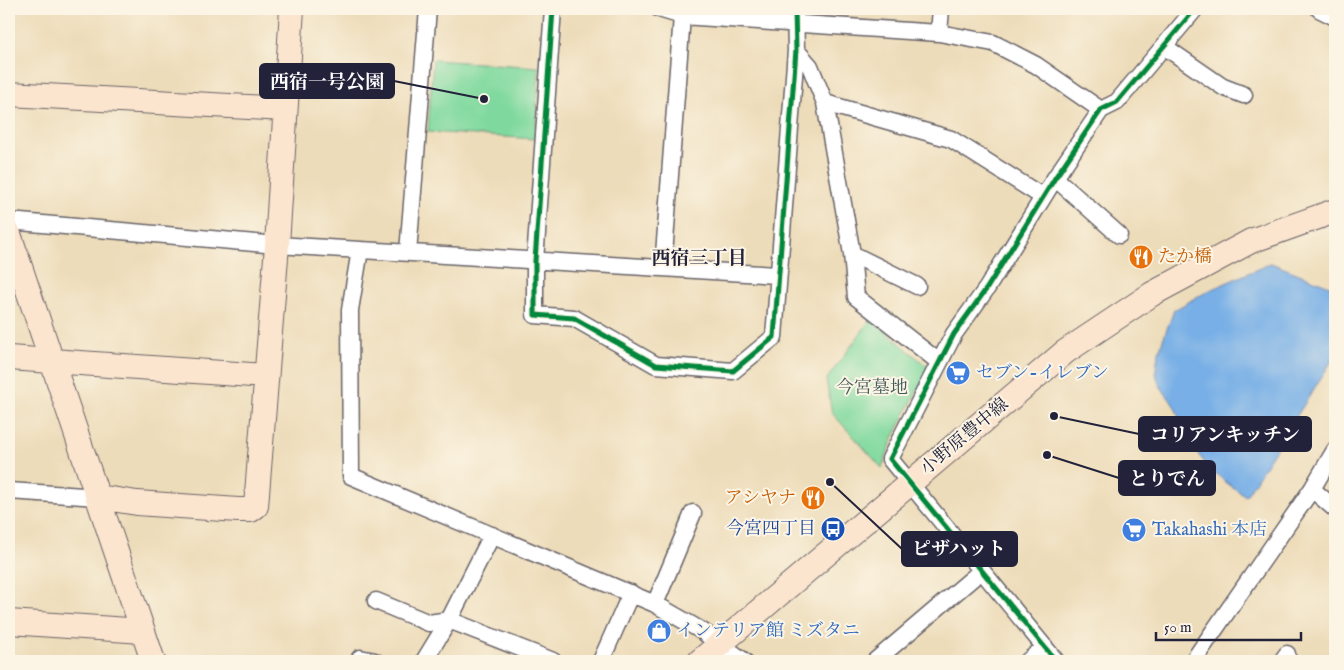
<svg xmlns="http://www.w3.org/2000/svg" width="1344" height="670" viewBox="0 0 1344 670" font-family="'IM FELL English','Noto Serif JP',serif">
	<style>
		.green { fill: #7fd99e; stroke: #507e6c }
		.water { fill: #77afe6; stroke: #4c6890 }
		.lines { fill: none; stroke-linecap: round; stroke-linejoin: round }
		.street-casing { stroke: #696367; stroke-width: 19 }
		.secondary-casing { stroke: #696367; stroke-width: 26 }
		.street { stroke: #fff; stroke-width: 16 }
		.secondary { stroke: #fce5cf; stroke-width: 24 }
		.cycleway-casing { stroke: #fcf5e5; stroke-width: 8 }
		.cycleway { stroke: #00873e; stroke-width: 5 }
		.labels { text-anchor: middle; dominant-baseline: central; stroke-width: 4; stroke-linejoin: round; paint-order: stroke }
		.food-label { font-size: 18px; fill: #c56008; stroke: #fcf5e5; text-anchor: start }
		.shop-label { font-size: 18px; fill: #366cbe; stroke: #fcf5e5; text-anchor: start }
		.park-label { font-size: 18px; fill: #3e5959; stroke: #fcf5e5 }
		.street-label { font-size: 18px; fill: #22223b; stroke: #fcf5e5 }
		.transit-label { font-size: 18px; fill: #164399; stroke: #fcf5e5; text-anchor: end }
		.neighbourhood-label { font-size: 19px; font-weight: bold; fill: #22223b; stroke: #fcf5e5 }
		.leader { fill: none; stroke: #22223b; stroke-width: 2 }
		.callout-dot { fill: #22223b; stroke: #fcf5e5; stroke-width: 2 }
		.callout { fill: #22223b; stroke: #22223b; stroke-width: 2 }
		.callout-label { font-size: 19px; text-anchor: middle; font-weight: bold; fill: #fff }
	</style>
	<rect width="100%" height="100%" fill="#fcf5e5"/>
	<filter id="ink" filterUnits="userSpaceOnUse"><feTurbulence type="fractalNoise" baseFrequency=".02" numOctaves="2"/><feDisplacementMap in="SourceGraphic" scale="10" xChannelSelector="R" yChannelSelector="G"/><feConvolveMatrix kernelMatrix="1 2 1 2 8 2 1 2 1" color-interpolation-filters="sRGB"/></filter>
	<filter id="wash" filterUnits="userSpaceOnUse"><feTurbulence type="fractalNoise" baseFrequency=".0096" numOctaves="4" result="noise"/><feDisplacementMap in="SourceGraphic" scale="20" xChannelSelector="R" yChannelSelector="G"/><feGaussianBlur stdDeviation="1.12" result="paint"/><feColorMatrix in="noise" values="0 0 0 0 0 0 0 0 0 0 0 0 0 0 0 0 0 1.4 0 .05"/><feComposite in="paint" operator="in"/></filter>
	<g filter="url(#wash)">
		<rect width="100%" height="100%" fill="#eddcb9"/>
		<path class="green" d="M433 60 539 67 535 139 428 132Z
			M871 319 929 368 893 438 882 468 832 413 826 380Z"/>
		<path class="water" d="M1271 263 1335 288V350L1333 359 1246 496C1220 480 1200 462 1185 434 1180 425 1179 414 1174 406 1167 393 1155 385 1156 369 1157 350 1168 328 1174 310L1210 290Z"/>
	</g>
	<g filter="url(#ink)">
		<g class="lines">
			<defs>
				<path id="street" d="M553 9 535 261V315L574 318 656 365 733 371 774 337 796 50 795 9
					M659 9 682 16 939 33 993 43 1036 65 1101 110
					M1319 9 1335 17
					M939 33 941 9
					M1165 47 1223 87 1244 95
					M796 50 810 66 825 103 852 254 856 297 939 362
					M825 103 951 139 1043 197
					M1055 178 1119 235
					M9 221 277 245 777 275
					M360 250 350 310 351 476 655 604 702 631 744 661
					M408 252 428 9
					M852 254 917 286
					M663 268 682 16
					M1312 489 1335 509
					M9 491 98 497
					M376 601 429 623 449 620 553 661
					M655 604 693 513
					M360 658 375 661
					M424 661 449 620 492 535
					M601 661 631 593
					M875 661 981 571
					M1028 661 1045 647
					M1056 661 890 459 954 334 987 288 1055 178 1101 110 1117 102 1195 9
					M1193 661 1312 489 1335 450
					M1282 661 1287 654"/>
				<path id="secondary" d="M9 94 285 109
					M9 234 153 661
					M9 358 266 376
					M98 497 137 503 238 510H251L256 506 277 245 292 9
					M9 622 143 631
					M700 661 1065 352 1152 294 1251 241 1335 211"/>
			</defs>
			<use href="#street" class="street-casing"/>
			<use href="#secondary" class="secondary-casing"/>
			<use href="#street" class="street"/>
			<use href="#secondary" class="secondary"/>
			<defs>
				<path id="cycleway" d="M553 9 535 261V315L574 318 656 365 733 371 774 337 796 50 795 9
					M1056 661 890 459 954 334 987 288 1055 178 1101 110 1117 102 1195 9"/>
			</defs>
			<use href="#cycleway" class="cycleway-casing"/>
			<use href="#cycleway" class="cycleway"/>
		</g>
	</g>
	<defs>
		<symbol id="restaurant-disc" viewBox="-11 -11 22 22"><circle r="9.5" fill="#e8710a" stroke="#fcf5e5"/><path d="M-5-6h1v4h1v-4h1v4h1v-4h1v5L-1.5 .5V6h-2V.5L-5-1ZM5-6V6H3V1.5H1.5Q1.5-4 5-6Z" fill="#fff"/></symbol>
		<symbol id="supermarket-disc" viewBox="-11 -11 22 22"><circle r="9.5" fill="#3f7fe0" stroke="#fcf5e5"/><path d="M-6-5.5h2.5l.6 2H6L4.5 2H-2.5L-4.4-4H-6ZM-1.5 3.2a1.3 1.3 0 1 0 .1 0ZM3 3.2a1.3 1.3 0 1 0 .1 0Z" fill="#fff"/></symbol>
		<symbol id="bus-disc" viewBox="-11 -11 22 22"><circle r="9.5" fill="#1a4fb4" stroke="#fcf5e5"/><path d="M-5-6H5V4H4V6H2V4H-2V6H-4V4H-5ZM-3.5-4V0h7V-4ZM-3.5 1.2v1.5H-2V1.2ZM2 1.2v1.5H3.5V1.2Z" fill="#fff"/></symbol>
		<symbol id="shop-disc" viewBox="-11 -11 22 22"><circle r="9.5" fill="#3f7fe0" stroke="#fcf5e5"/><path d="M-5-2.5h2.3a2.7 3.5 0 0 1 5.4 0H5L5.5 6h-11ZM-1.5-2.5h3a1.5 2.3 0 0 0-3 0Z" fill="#fff"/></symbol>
	</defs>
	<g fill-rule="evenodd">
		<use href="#restaurant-disc" x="1127" y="243" width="28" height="28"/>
		<use href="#supermarket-disc" x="944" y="359" width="28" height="28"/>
		<use href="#restaurant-disc" x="799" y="484" width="28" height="28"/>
		<use href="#bus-disc" x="819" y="515" width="28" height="28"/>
		<use href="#supermarket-disc" x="1120" y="516" width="28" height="28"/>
		<use href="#shop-disc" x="645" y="617" width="28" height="28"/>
	</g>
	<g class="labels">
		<g class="food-label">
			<text x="1158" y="257">たか橋</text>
			<text x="796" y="498" text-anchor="end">アシヤナ</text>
		</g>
		<g class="shop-label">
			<text x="976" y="373">セブン-イレブン</text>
			<text x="1152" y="530">Takahashi 本店</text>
			<text x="676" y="631">インテリア館 ミズタニ</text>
		</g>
		<g class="park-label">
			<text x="872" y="388">今宮墓地</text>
		</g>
		<g class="street-label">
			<text transform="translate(965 437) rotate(-40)">小野原豊中線</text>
		</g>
		<g class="transit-label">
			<text x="816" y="529">今宮四丁目</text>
		</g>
		<g class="neighbourhood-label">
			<text x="699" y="259">西宿三丁目</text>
		</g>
	</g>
	<path class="leader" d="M484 99L394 81M1054 416L1139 434M1047 455L1119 478M830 482L902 549"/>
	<g class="callout-dot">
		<circle cx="484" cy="99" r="5"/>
		<circle cx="1054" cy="416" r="5"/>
		<circle cx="1047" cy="455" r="5"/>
		<circle cx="830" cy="482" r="5"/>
	</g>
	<g class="callout">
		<rect x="260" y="64" width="134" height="34" rx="5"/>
		<rect x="1139" y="417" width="172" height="34" rx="5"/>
		<rect x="1119" y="461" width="96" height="34" rx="5"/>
		<rect x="902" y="532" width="115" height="34" rx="5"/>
	</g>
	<g class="callout-label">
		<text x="327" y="88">西宿一号公園</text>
		<text x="1225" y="441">コリアンキッチン</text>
		<text x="1167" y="485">とりでん</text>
		<text x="959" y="555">ピザハット</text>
	</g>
	<rect width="1344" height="670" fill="none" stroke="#fcf5e5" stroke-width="30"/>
	<path d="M1156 632v8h145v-8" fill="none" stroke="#22223b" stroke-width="2.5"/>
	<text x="1164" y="632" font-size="15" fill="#22223b" stroke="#fcf5e5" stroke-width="4" paint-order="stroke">50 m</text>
</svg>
